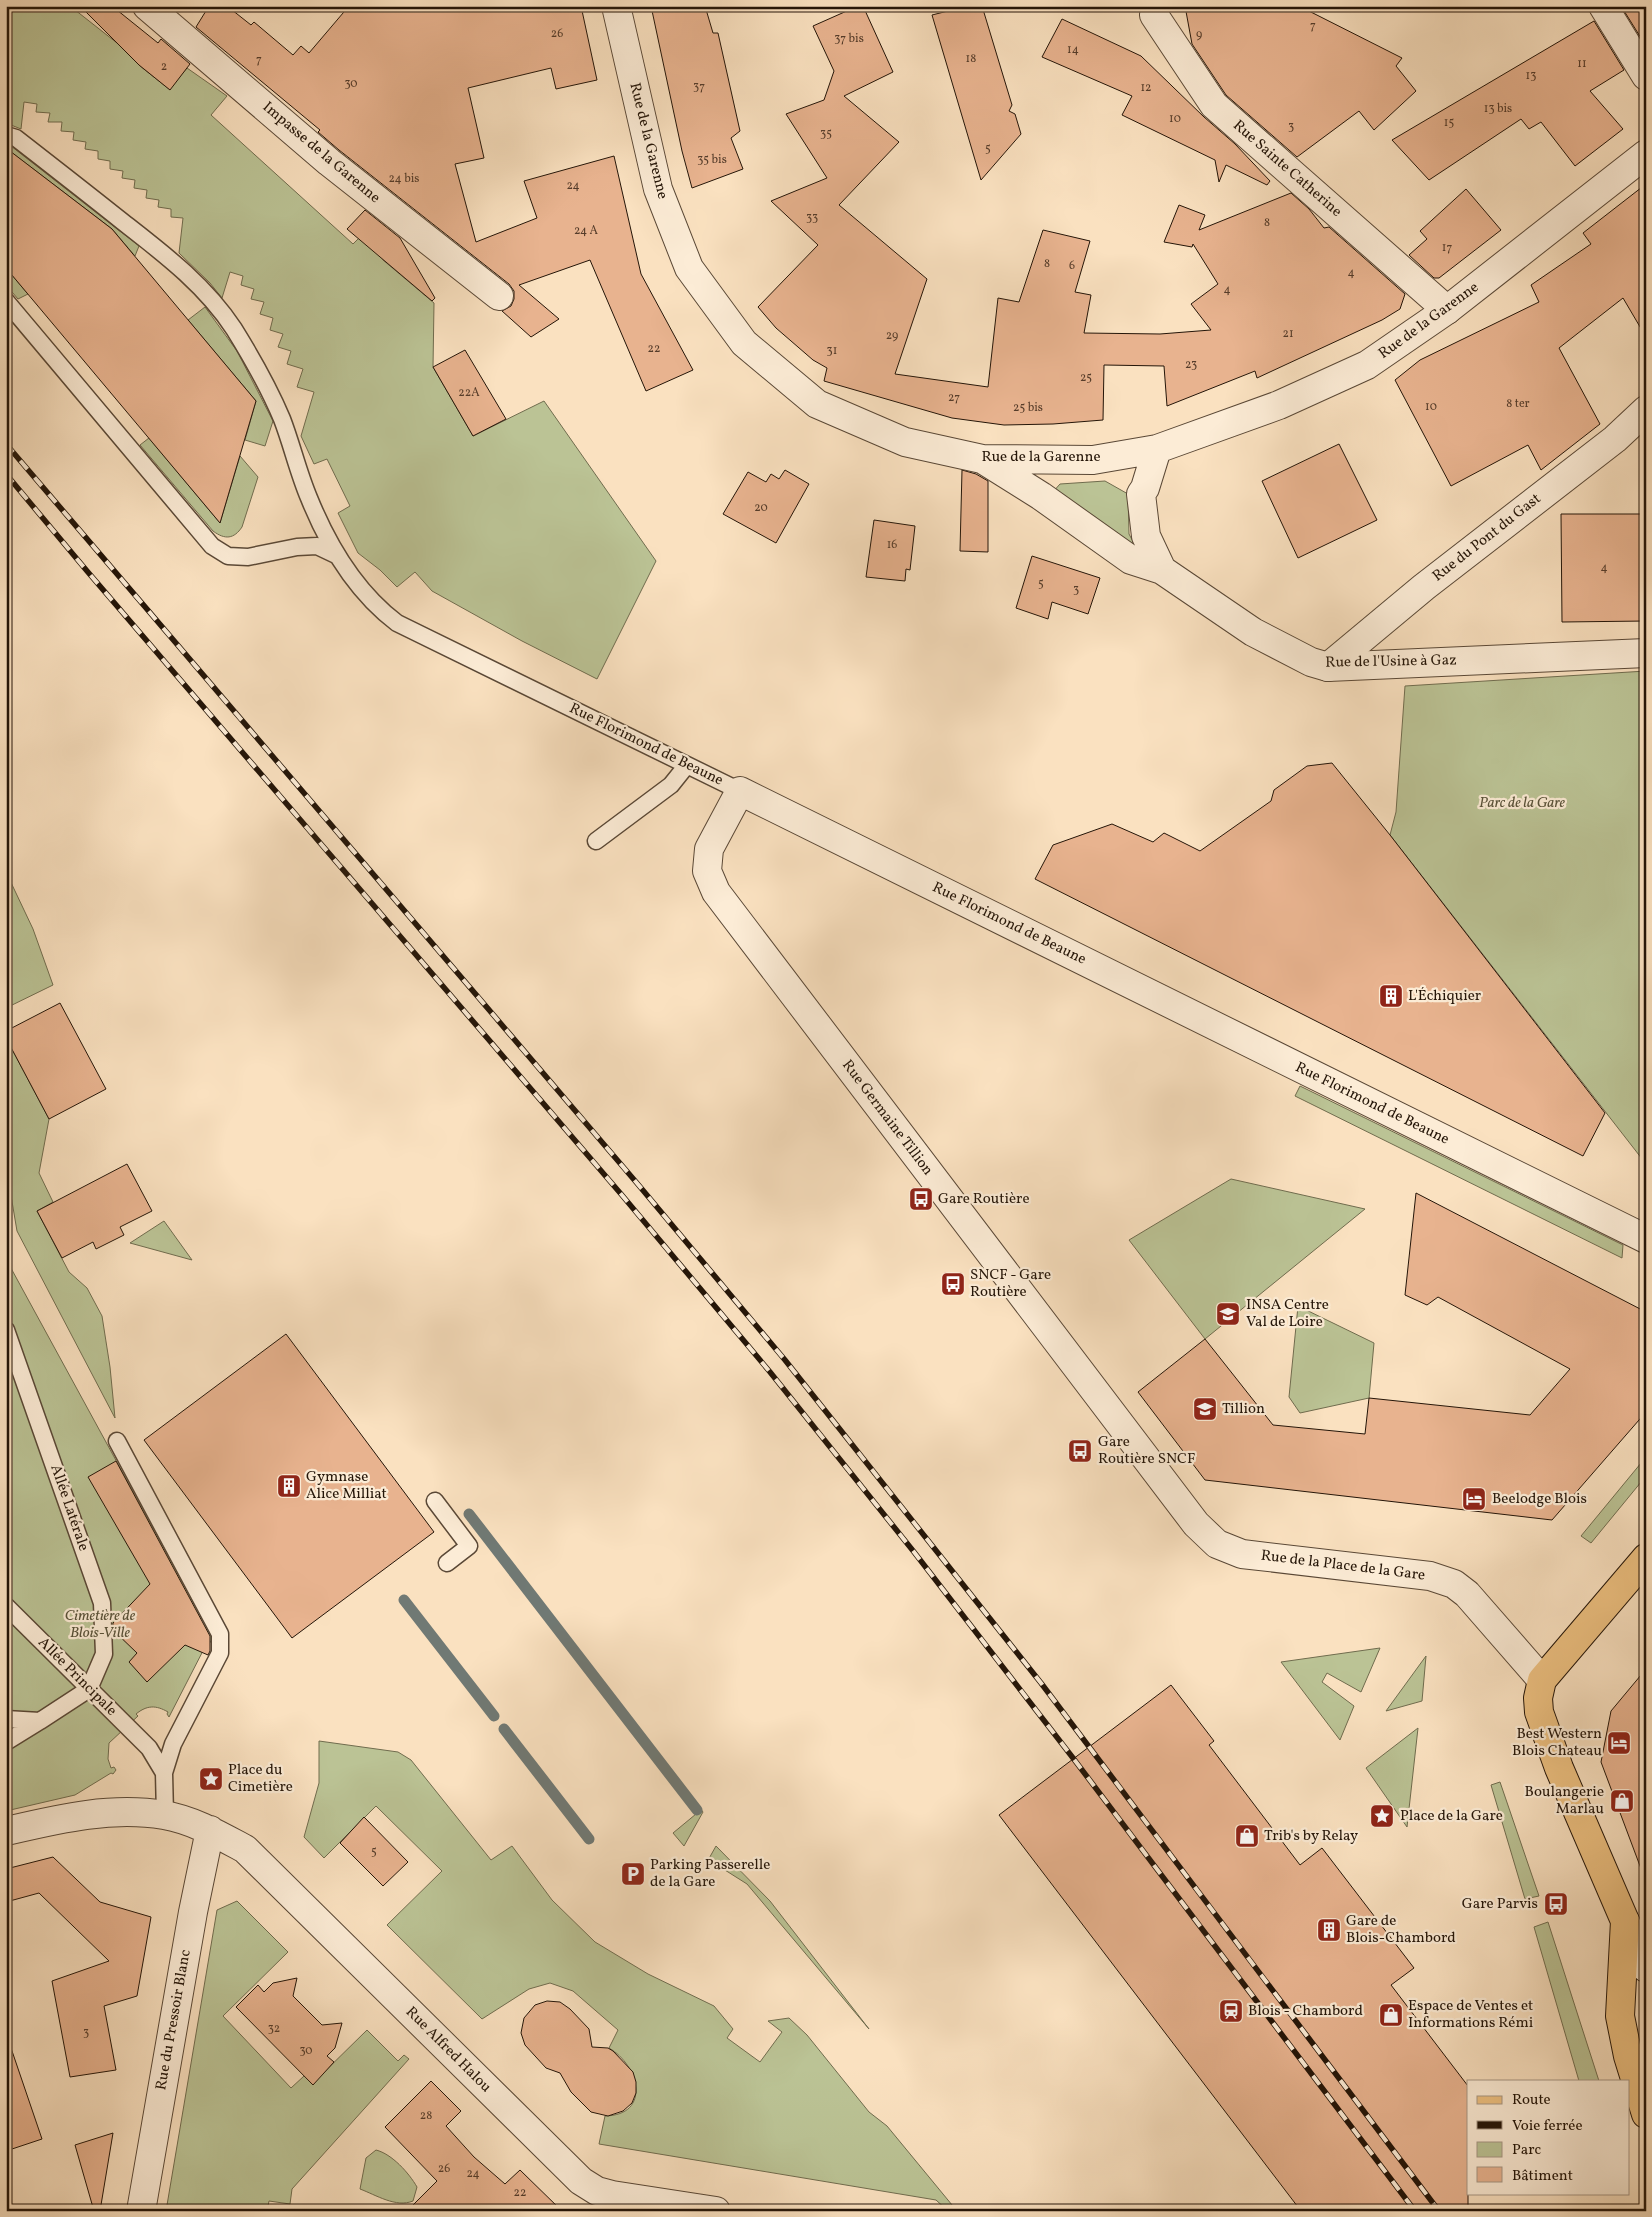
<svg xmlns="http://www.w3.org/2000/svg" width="1652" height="2217" viewBox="0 0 1652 2217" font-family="Vollkorn,serif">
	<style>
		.green { fill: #bbc395; stroke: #706c4e }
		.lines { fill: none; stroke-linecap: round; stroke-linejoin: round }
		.stream { stroke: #707974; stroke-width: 11 }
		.building { fill: #e8b38f; stroke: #241508 }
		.service-casing { stroke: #5a4836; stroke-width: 19 }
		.minor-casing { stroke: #5a4836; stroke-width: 30 }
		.tertiary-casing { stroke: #5a4836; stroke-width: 30 }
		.secondary-casing { stroke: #241508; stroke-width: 30 }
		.primary-casing { stroke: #241508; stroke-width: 30 }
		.service { stroke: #fcecd6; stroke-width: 16 }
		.minor { stroke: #fcecd6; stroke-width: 28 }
		.tertiary { stroke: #fcecd6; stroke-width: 28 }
		.secondary { stroke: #fcecd6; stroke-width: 28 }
		.primary { stroke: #edc080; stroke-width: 28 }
		.rail-casing { stroke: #241508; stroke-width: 5.5 }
		.rail { stroke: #fcecd6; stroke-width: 4; stroke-dasharray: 11; stroke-linecap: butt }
		.labels { text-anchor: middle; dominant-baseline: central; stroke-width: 4.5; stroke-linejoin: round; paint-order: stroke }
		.number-label { font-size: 12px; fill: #553c2a }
		.street-label { font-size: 15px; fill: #241508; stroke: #fcecd6 }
		.park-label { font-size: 15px; font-style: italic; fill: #595239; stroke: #fcecd6 }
		.poi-label { font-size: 15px; fill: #241508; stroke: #fcecd6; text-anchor: start }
	</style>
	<rect width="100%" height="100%" fill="#fae1c0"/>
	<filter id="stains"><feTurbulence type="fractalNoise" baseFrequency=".004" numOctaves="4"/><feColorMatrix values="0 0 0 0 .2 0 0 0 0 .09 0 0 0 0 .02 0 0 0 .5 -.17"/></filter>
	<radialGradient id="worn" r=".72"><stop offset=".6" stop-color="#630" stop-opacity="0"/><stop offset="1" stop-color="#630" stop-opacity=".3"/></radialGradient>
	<path class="green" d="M6 6H70L117 43 140 66 169 89 187 68 227 96 211 115 353 244 367 230 383 260 434 303 433 367 473 436 544 401 656 561 597 679 522 641 432 591 415 572 397 587 380 570 358 553 338 513 350 506 327 459 314 464 301 436 314 392 297 387 303 369 287 364 291 351 278 347 283 334 270 330 273 318 260 314 264 302 251 299 254 289 241 285 243 276 230 272 222 298 210 283 179 253 183 218 171 217V209L158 207 159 200 146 198 147 190 134 188 135 180 122 178 123 171 110 169V161L98 159V151L85 149 86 142 73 140 74 132 61 131 62 122H48L50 113 36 112 37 104 24 102 21 129 6 123Z
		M6 145 11 146 139 246 135 256 112 229 11 152 6 157Z
		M6 268 28 294 18 299 6 285Z
		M205 307 237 351 273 421 265 446 245 440 256 401 188 320Z
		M149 438 220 523 240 456 258 477 242 527C234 539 225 540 213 531L140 445Z
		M1105 481 1128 494 1129 534 1138 551 1052 493 1060 484Z
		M1646 671V1164L1390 835 1396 812 1405 686Z
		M6 872 33 929 53 985 6 1008Z
		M6 1038 49 1119 39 1173 53 1202 37 1211 69 1272 87 1288 102 1316 110 1367 115 1418 17 1231 6 1166Z
		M1300 1086 1623 1245 1622 1258 1295 1096Z
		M1231 1179 1365 1209 1205 1339 1129 1240Z
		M164 1221 192 1260 130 1243Z
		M6 1259 213 1638 209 1644 207 1643 169 1717 167 1714 168 1712C156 1705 147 1705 136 1714L138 1716 109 1743 108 1759 111 1768 114 1767 116 1770 113 1774 111 1773 75 1795 6 1811Z
		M1298 1306 1374 1343 1369 1398 1300 1413 1289 1397Z
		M1646 1457V1476L1591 1543 1581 1536Z
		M473 1512 703 1812 684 1846 673 1833 696 1814 466 1517Z
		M1380 1648 1361 1692 1327 1673 1322 1682 1354 1706 1340 1740 1281 1662Z
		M1426 1656 1422 1701 1386 1711Z
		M1418 1728 1407 1827 1366 1768Z
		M319 1741 398 1752 411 1760 491 1860 512 1846 552 1900 595 1942 648 1974 714 2006 733 2029 727 2038 760 2062 782 2032 768 2021 789 2018 807 2035 869 2112 887 2126 957 2211H948L936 2200 599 2144 605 2116C652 2115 639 2065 609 2048L618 2030 573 1991 550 1983 529 1989 482 2019 387 1925 442 1871 376 1806 324 1858 304 1837 319 1783Z
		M1500 1782 1539 1896 1525 1899 1491 1785Z
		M716 1846 770 1901 869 2029 747 1884 717 1865 707 1862Z
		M237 1901 288 1952 223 2016 291 2088 304 2076 312 2084 367 2030 398 2061 404 2055 409 2059 292 2189 290 2204 269 2201 267 2211H166L217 1910Z
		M1548 1922 1599 2081H1579L1534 1927Z
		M376 2150C392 2154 409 2173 417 2187L413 2201C396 2208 376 2195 360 2189L366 2158Z"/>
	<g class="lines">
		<path class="stream" d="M469 1514 697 1810
			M404 1600 494 1716
			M504 1729 589 1839"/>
	</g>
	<path class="building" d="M80 6H112L158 43 161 39 190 64 170 90 139 65Z
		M209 6H227L251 25 254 22 293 55 301 46 309 53 349 6H581L597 80 556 89 551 68 468 88 484 158 455 164 476 242 537 218 524 181 614 156 641 274 693 370 646 391 590 260 519 285 559 319 531 337 502 311 511 306 514 299V291L509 284 339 150 318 132 320 130 196 27Z
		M651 6H705L713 33H718L740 131 731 138 743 169 692 188 682 151Z
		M858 6H863L893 72 844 96 899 142 839 205 927 279 895 374 988 387 998 298 1019 302 1043 230 1090 241 1075 292 1091 295 1084 333 1160 334 1211 330 1191 304 1218 284 1193 244 1192 247 1164 242 1179 205 1205 215 1199 230 1291 193 1309 209 1324 228 1329 227 1405 294 1400 309 1382 320 1257 378 1255 371 1167 406 1164 366 1104 365 1103 420 1053 424 1004 425 952 418 824 381 827 368 813 360 776 328 758 307 818 245 771 201 827 178 786 114 824 100 834 71 813 26Z
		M947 6H982L1012 105 1009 111 1015 114 1021 134 981 180 932 15 948 11Z
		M1185 6H1299L1402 58 1396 66 1416 91 1374 130 1359 111 1297 157 1226 95 1192 44Z
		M1621 6H1646V46Z
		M1062 19 1141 56 1204 117 1235 144 1270 181 1267 185 1226 165 1219 182 1215 160 1122 115 1132 96 1042 57Z
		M1594 21 1624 70 1590 91 1623 129 1575 166 1541 122 1529 129 1521 119 1429 180 1392 140Z
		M6 148 112 229 256 401 220 523 6 268Z
		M1646 184V337L1623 298 1559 348 1600 424 1541 470 1528 445 1451 486 1395 380 1420 360 1539 302 1531 285 1591 244 1583 233Z
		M1466 189 1501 230 1439 278H1434L1409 255 1427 239 1420 231Z
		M365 210 400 238 435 298 432 301 347 229Z
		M465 350 506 419 473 436 433 367Z
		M1339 444 1377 520 1298 558 1262 481Z
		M785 470 809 484 776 543 723 514 748 472 766 482 771 474 779 479Z
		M962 470 976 474 988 481V552L960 551Z
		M1561 514H1646V621L1562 622Z
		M874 520 915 526 910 570 906 569 905 581 866 577Z
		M1032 556 1100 578 1088 614 1052 602 1048 619 1016 608Z
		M1332 763 1390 835 1605 1113 1583 1156 1035 879 1053 845 1112 824 1153 842 1164 833 1200 851 1271 801 1274 790 1307 766Z
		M60 1003 106 1089 49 1119 6 1038V1031Z
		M127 1164 152 1211 120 1227 124 1235 96 1249 93 1242 62 1258 37 1211Z
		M1416 1193 1646 1312V1412L1552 1520 1205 1480 1138 1392 1205 1339 1273 1425 1365 1434 1369 1398 1530 1415 1570 1369 1438 1297 1427 1305 1405 1295Z
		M286 1334 434 1532 292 1638 144 1440Z
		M116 1461 210 1636V1651L208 1655 185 1645 147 1682 129 1662 137 1653 113 1630V1623L150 1584 88 1477Z
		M1646 1669V1874H1643L1601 1762 1611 1711Z
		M1171 1685 1214 1741 1209 1745 1300 1865 1322 1848 1414 1968 1391 1985 1468 2086V2211H1301L999 1815Z
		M364 1817 408 1862 383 1886 340 1843Z
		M53 1857 100 1902 151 1917 137 1996 104 2006 116 2070 70 2077 52 1981 109 1961 39 1893 6 1902V1869Z
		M297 1978 293 1996 322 2025 342 2023 335 2048 327 2056 334 2062 313 2085 236 2007 258 1985 264 1992 273 1983Z
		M547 2001 560 2002 570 2009 589 2029 592 2047 608 2048 613 2051 633 2072 636 2082V2093L632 2103 623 2111 608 2116 591 2112 571 2092 560 2073 546 2068 525 2045 521 2033 524 2018 535 2005Z
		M11 2048 42 2139 6 2151V2049Z
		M431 2081 461 2111 446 2126 474 2157 505 2184 520 2170 562 2211H407L437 2181 385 2127Z
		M113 2133 100 2211H94L75 2145Z"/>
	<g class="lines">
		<defs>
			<path id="service" d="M6 135 16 138C52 166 88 194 123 222 164 254 205 285 234 329 252 358 269 388 282 419 292 445 298 472 309 498 328 545 356 592 397 623L740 791
				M6 301 212 546 228 556 248 557 297 547 317 546 336 555
				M596 841 671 785 687 765
				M6 1330 102 1603 104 1654 89 1689 40 1721 6 1719
				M117 1441 220 1634V1653L173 1744 164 1773 165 1815
				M435 1501 469 1546 447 1563
				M6 1606 149 1748 164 1773
				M6 1742 40 1721"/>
			<path id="minor" d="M147 6 329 162 499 296
				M1156 6 1154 15 1214 105 1447 310
				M1603 6 1646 76
				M1328 667 1424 587 1615 439 1646 410
				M1542 1680 1467 1594 1454 1584 1430 1576 1242 1554 1217 1544 1196 1524 716 892 707 871 709 849 740 791 1646 1239
				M6 1831C58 1819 111 1806 164 1815 193 1820 219 1835 245 1849L581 2181 597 2191 612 2195 716 2211
				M141 2211 193 1912 210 1830"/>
			<path id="tertiary" d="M616 6 658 189 689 268 744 343 817 404 905 442 982 459 1093 460 1157 449 1279 405 1367 365 1447 310 1646 154
				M1157 449 1145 488 1141 494 1146 536 1162 570
				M982 459 1041 496 1131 560 1162 570 1253 632 1311 662 1328 667 1646 653"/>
			<path id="secondary" d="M1625 1921 1646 1968"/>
			<path id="primary" d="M1646 1558 1542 1680 1538 1698 1539 1712 1559 1768 1625 1921 1620 2016 1628 2056 1646 2114"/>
		</defs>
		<use href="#service" class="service-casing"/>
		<use href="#minor" class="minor-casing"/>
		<use href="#tertiary" class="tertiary-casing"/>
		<use href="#secondary" class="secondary-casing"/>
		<use href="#primary" class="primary-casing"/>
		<use href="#service" class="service"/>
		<use href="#minor" class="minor"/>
		<use href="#tertiary" class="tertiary"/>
		<use href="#secondary" class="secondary"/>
		<use href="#primary" class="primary"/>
		<defs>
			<path id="rail" d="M6 444 636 1182 785 1360 1041 1683 1439 2211
				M6 474 87 571 621 1194 770 1372 914 1552 1073 1758 1415 2211"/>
		</defs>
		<use href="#rail" class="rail-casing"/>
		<use href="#rail" class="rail"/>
	</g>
	<defs>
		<symbol id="building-square" viewBox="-11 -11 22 22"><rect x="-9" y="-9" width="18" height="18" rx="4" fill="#8f2418" stroke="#fcecd6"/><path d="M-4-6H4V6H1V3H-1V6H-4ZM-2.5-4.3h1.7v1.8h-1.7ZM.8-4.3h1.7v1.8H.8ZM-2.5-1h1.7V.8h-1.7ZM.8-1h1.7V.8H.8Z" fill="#fff"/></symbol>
		<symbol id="bus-square" viewBox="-11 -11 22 22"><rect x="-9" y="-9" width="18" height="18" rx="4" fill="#8f2418" stroke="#fcecd6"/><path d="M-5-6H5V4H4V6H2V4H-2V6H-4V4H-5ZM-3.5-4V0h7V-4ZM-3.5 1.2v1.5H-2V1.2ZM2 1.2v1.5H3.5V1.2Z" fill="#fff"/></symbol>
		<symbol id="university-square" viewBox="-11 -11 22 22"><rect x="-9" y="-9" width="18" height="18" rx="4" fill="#8f2418" stroke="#fcecd6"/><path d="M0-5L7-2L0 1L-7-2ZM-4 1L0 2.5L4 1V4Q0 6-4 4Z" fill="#fff"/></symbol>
		<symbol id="hotel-square" viewBox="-11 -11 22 22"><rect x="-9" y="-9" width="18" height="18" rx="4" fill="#8f2418" stroke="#fcecd6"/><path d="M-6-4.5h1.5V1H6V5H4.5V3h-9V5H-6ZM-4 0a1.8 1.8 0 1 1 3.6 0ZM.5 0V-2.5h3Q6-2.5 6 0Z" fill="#fff"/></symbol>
		<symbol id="sight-square" viewBox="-11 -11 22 22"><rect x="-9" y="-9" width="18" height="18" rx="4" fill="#8f2418" stroke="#fcecd6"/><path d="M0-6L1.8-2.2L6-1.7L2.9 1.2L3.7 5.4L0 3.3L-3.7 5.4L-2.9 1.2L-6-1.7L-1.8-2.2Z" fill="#fff"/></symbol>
		<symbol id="shop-square" viewBox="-11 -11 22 22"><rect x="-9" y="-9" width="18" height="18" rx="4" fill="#8f2418" stroke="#fcecd6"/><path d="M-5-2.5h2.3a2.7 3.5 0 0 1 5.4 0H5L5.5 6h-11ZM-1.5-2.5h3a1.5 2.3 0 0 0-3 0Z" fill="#fff"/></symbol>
		<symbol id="parking-square" viewBox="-11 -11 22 22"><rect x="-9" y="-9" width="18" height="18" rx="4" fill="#8f2418" stroke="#fcecd6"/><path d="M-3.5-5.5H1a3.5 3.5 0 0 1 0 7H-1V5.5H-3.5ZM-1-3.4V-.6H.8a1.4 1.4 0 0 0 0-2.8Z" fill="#fff"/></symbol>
		<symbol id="station-square" viewBox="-11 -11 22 22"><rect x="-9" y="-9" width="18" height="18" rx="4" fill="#8f2418" stroke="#fcecd6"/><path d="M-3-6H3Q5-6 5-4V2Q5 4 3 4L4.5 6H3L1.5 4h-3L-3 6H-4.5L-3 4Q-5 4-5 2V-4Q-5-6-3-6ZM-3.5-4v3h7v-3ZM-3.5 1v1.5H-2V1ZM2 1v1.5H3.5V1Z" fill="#fff"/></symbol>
	</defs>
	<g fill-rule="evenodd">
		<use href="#building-square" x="1377" y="982" width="28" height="28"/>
		<use href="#bus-square" x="907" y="1185" width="28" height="28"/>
		<use href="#bus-square" x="939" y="1270" width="28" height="28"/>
		<use href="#university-square" x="1214" y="1300" width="28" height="28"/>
		<use href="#university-square" x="1191" y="1395" width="28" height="28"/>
		<use href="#bus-square" x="1066" y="1437" width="28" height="28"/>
		<use href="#building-square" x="275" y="1472" width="28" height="28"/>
		<use href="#hotel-square" x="1460" y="1485" width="28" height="28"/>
		<use href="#hotel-square" x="1605" y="1729" width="28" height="28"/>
		<use href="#sight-square" x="197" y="1765" width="28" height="28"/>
		<use href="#shop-square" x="1608" y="1787" width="28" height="28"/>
		<use href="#sight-square" x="1368" y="1802" width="28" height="28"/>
		<use href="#shop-square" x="1233" y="1822" width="28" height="28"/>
		<use href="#parking-square" x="619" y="1860" width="28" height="28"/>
		<use href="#bus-square" x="1542" y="1890" width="28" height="28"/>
		<use href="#building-square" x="1315" y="1916" width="28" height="28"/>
		<use href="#station-square" x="1217" y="1997" width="28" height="28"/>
		<use href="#shop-square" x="1377" y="2001" width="28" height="28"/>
	</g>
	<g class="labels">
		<g class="number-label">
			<text x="1313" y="26">7</text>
			<text x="557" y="34">26</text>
			<text x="1199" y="35">9</text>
			<text x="849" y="39">37 bis</text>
			<text x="1073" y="50">14</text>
			<text x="971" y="59">18</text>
			<text x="259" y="60">7</text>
			<text x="1582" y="64">11</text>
			<text x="164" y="67">2</text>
			<text x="1531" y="76">13</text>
			<text x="351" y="84">30</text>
			<text x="699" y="87">37</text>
			<text x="1146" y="88">12</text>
			<text x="1498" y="109">13 bis</text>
			<text x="1175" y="119">10</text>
			<text x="1449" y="123">15</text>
			<text x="1291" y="127">3</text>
			<text x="826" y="134">35</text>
			<text x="988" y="149">5</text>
			<text x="712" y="160">35 bis</text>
			<text x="404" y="179">24 bis</text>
			<text x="573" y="186">24</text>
			<text x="812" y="218">33</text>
			<text x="1267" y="223">8</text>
			<text x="586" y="231">24 A</text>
			<text x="1447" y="248">17</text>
			<text x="1047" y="264">8</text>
			<text x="1072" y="266">6</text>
			<text x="1351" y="273">4</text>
			<text x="1227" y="290">4</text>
			<text x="1288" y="334">21</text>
			<text x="892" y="336">29</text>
			<text x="654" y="349">22</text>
			<text x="832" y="351">31</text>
			<text x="1191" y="365">23</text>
			<text x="1086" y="378">25</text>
			<text x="469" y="393">22A</text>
			<text x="954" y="398">27</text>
			<text x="1518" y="404">8 ter</text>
			<text x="1431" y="407">10</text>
			<text x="1028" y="408">25 bis</text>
			<text x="761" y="508">20</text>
			<text x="892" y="545">16</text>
			<text x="1604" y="568">4</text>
			<text x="1041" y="584">5</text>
			<text x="1076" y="590">3</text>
			<text x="374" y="1852">5</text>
			<text x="274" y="2029">32</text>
			<text x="86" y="2033">3</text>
			<text x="306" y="2051">30</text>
			<text x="426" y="2116">28</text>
			<text x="444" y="2169">26</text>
			<text x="473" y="2174">24</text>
			<text x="520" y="2193">22</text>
		</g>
		<g class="street-label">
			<text transform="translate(648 141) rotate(76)">Rue de la Garenne</text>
			<text transform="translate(321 153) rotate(40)">Impasse de la Garenne</text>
			<text transform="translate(1287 169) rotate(41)">Rue Sainte Catherine</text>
			<text transform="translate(1429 321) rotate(-36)">Rue de la Garenne</text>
			<text x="1041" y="457">Rue de la Garenne</text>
			<text transform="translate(1487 538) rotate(-38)">Rue du Pont du Gast</text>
			<text transform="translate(1391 662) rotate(-1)">Rue de l'Usine à Gaz</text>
			<text transform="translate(646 745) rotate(26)">Rue Florimond de Beaune</text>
			<text transform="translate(1009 924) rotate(26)">Rue Florimond de Beaune</text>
			<text transform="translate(1372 1104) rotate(26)">Rue Florimond de Beaune</text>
			<text transform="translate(887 1118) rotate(53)">Rue Germaine Tillion</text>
			<text transform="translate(69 1508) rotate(71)">Allée Latérale</text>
			<text transform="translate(1343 1566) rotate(7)">Rue de la Place de la Gare</text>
			<text transform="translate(77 1677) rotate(45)">Allée Principale</text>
			<text transform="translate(174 2020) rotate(-80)">Rue du Pressoir Blanc</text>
			<text transform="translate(448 2050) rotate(45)">Rue Alfred Halou</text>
		</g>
		<g class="park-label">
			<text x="1522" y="803">Parc de la Gare</text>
			<text x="100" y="1616">Cimetière de<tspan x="100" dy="17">Blois-Ville</tspan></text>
		</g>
		<g class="poi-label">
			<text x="1408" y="996">L'Échiquier</text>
			<text x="938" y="1199">Gare Routière</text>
			<text x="970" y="1275">SNCF - Gare<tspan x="970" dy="17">Routière</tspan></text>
			<text x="1246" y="1305">INSA Centre<tspan x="1246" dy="17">Val de Loire</tspan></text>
			<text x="1222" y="1409">Tillion</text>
			<text x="1098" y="1442">Gare<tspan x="1098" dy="17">Routière SNCF</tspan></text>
			<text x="306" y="1477">Gymnase<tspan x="306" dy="17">Alice Milliat</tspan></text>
			<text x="1492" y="1499">Beelodge Blois</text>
			<text x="1602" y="1734" text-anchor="end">Best Western<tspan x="1602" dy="17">Blois Chateau</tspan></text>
			<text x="228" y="1770">Place du<tspan x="228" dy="17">Cimetière</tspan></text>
			<text x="1604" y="1792" text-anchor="end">Boulangerie<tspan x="1604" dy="17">Marlau</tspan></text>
			<text x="1400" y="1816">Place de la Gare</text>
			<text x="1264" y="1836">Trib's by Relay</text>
			<text x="650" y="1865">Parking Passerelle<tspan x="650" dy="17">de la Gare</tspan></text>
			<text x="1538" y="1904" text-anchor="end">Gare Parvis</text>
			<text x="1346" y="1921">Gare de<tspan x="1346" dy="17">Blois-Chambord</tspan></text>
			<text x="1408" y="2006">Espace de Ventes et<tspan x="1408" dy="17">Informations Rémi</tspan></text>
			<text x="1248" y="2011">Blois - Chambord</text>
		</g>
	</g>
	<rect width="1652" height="2217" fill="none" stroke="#fae1c0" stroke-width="25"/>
	<rect x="8" y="8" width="1637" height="2202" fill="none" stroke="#241508" stroke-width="2.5"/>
	<rect x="12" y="12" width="1627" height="2192" fill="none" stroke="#241508"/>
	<rect x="1467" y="2080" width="162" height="115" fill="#fcecd6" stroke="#a69684"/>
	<rect x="1477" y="2096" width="25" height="8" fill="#edc080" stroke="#a69684"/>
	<text x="1512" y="2104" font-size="15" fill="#241508">Route</text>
	<rect x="1477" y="2121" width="25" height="8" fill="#241508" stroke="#a69684"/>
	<text x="1512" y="2130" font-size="15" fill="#241508">Voie ferrée</text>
	<rect x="1477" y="2142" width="25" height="15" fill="#bbc395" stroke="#a69684"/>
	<text x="1512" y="2154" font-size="15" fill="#241508">Parc</text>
	<rect x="1477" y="2167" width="25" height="15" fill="#e8b38f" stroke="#a69684"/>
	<text x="1512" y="2180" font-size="15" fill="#241508">Bâtiment</text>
	<rect width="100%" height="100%" filter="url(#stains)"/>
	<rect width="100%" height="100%" fill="url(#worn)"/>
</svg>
